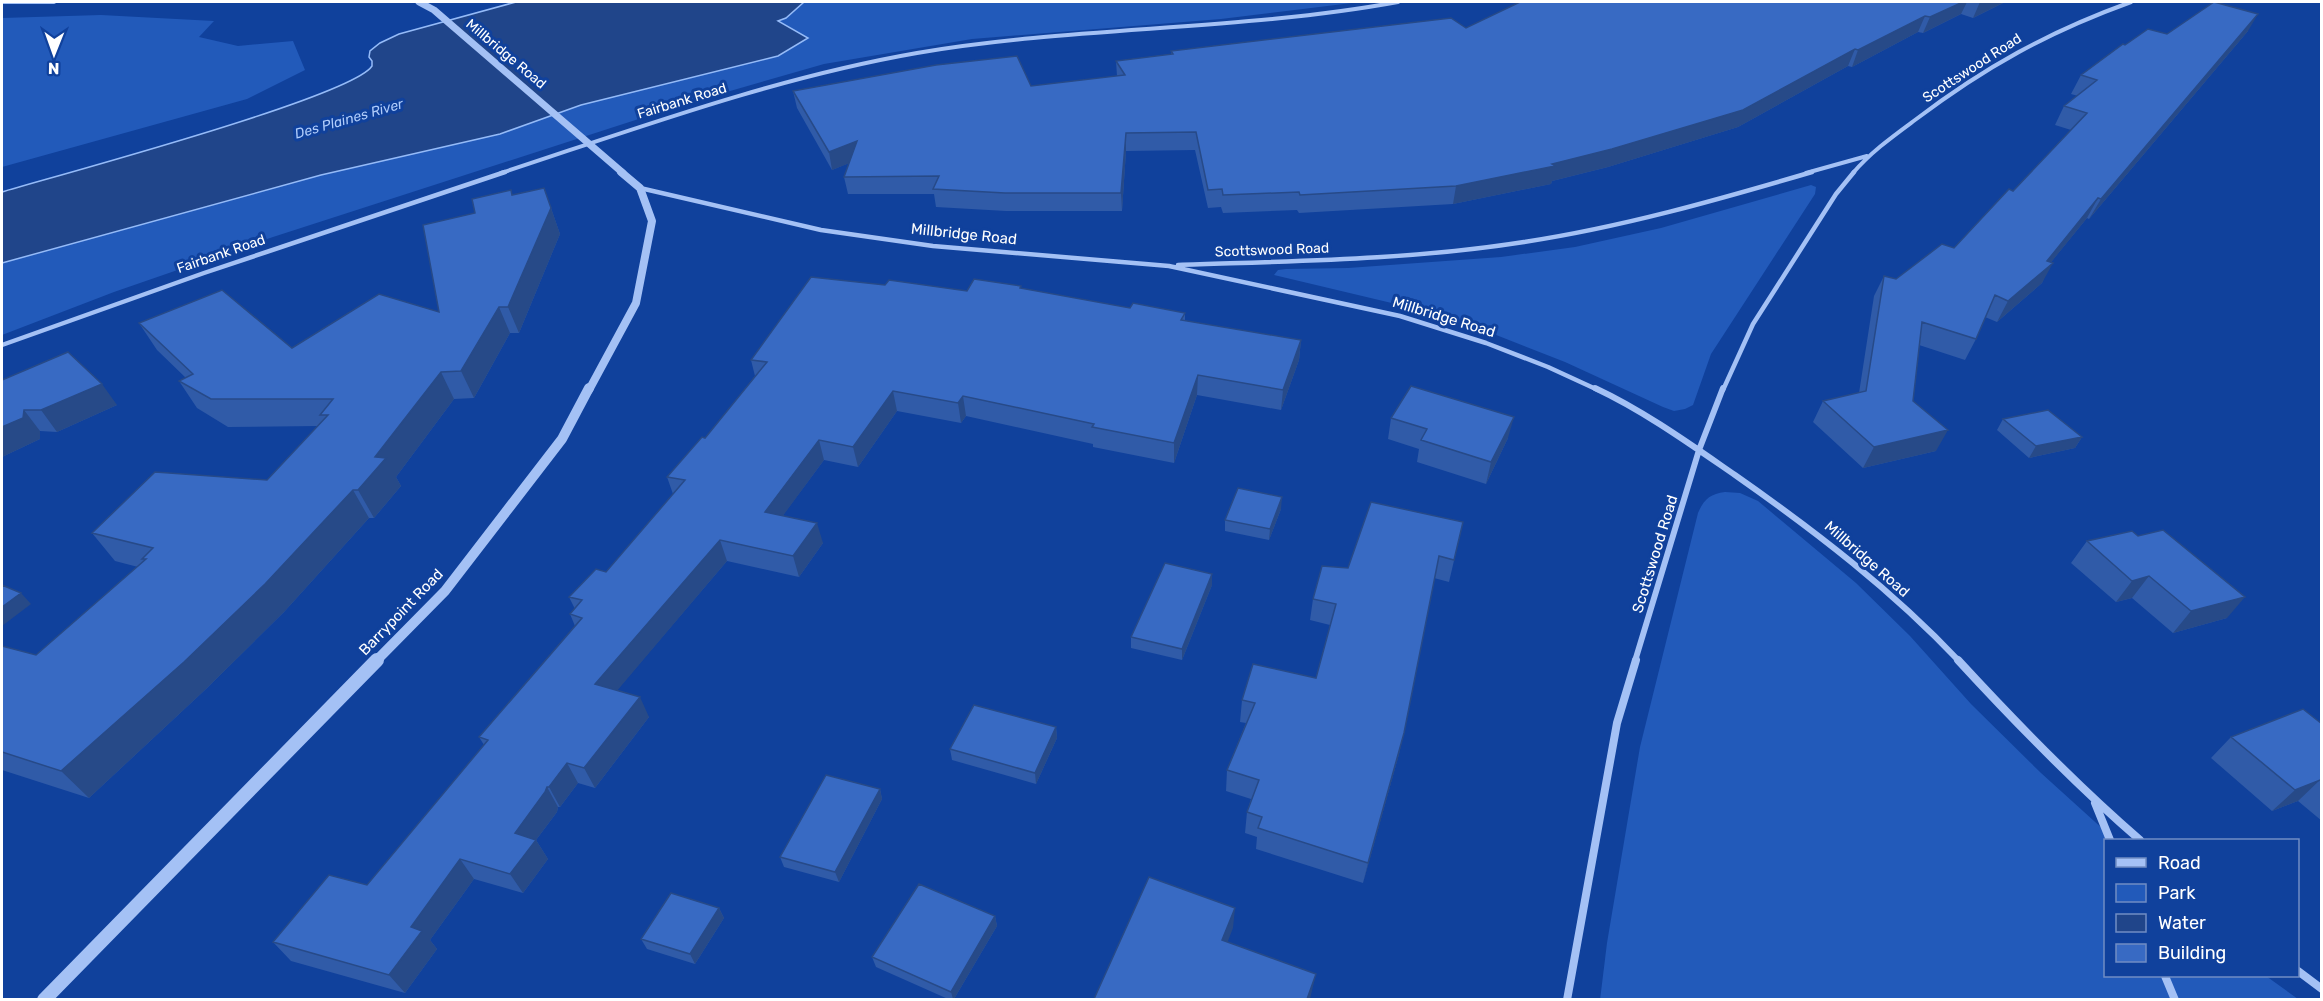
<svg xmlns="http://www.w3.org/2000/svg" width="2323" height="1001" viewBox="0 0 2323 1001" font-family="Rubik,sans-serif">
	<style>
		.green { fill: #225aba }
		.water { fill: #20458a; stroke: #95bbf8; stroke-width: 1.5 }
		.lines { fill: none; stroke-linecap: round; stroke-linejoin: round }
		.minor-far3 { stroke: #a4c1f5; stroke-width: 4 }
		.minor-far2 { stroke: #a4c1f5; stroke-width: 4.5 }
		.minor-far1 { stroke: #a4c1f5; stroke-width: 6 }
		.minor { stroke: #a4c1f5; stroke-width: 8 }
		.tertiary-far3 { stroke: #a4c1f5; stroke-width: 7 }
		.tertiary-far2 { stroke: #a4c1f5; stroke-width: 8 }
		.tertiary-far1 { stroke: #a4c1f5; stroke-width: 10 }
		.tertiary { stroke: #a4c1f5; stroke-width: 14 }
		.wall { fill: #305ba8 }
		.shaded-wall { fill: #274a88 }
		.building { fill: #386ac3; stroke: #274a88; stroke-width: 1.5 }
		.labels { text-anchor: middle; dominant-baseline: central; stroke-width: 6; stroke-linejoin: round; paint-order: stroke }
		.far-street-label { font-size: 14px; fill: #fff; stroke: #10419c }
		.far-water-label { font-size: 14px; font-style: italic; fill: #b0ccfb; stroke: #10419c }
		.street-label { font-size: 15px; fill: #fff; stroke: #10419c }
	</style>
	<rect width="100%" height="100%" fill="#10419c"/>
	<path class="green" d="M804 2H1360L1221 19 972 39 824 64 685 104 273 237 114 292 2 335V263L321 175 500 134 581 105 803 40 807 38 778 21 786 18Z
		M101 15 214 21 199 37 238 46 293 41 305 70 247 99 2 167V18Z
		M1811 185 1816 187 1815 194 1711 354 1693 405 1685 409 1674 411 1663 407 1565 362 1481 329 1421 310 1274 275 1278 270 1286 269 1348 268 1501 257 1575 247 1661 228Z
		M1725 492 1740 493 1758 501 1856 583 1910 636 1971 704 2041 773 2115 840H2106V976H2266L2298 999 1600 1000 1607 943 1640 747 1698 513C1704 499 1710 494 1725 492Z"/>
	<path class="water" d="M516 2H804L786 18 778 21 808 38 778 56 581 105 500 134 321 175 2 263V192C55 176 352 97 372 66V61L369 57 370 51 380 43 399 34Z"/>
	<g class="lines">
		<path class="minor-far3" d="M2 2H54
			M501 173C638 128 774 78 917 53 1076 26 1239 31 1398 2
			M1806 173 1867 156
			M1853 173C1871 152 1892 137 1915 120 1985 67 2048 32 2131 2"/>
		<path class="minor-far2" d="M640 188 821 230 933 246 1169 266 1400 316 1486 343 1548 367 1598 390
			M1178 265C1293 261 1409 260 1524 242 1622 227 1717 200 1812 172
			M2 345 204 273 505 172
			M1723 390 1753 324 1836 194 1854 172"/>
		<path class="minor-far1" d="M1595 388C1644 411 1690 444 1735 475 1815 531 1892 590 1959 661
			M1635 661 1699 450 1723 388"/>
		<path class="minor" d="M1958 660C2016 723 2075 784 2140 840
			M2095 803 2110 840
			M2298 971 2322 989
			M2165 976 2175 1000
			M1567 1000 1617 723 1636 660"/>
		<path class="tertiary-far3" d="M419 2 434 10 623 173"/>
		<path class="tertiary-far2" d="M589 390 636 303 652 221 640 188 621 172"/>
		<path class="tertiary-far1" d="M376 661 445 591 562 439 589 388"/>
		<path class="tertiary" d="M44 1000 377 660"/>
	</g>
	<path class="wall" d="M1520 2H2005L1973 18 1961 14 1923 33 1918 32 1852 67 1848 66 1738 127 1608 167 1552 181 1551 184 1453 204 1299 213 1297 210 1223 213 1221 207 1208 208 1195 150 1126 151 1122 211H1006L936 207 934 194H848L844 177 849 163 832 170 797 108 793 91 1031 86 1117 76 1116 61 1171 54V51L1466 28Z
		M2248 31 2089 219 2087 218 2051 262 2042 283 1997 322 1985 317 1976 339 1965 360 1919 345 1913 401 1936 451 1863 468 1813 422 1823 401 1859 393 1874 296 1884 276 1896 279 1954 248 2013 191 2071 130 2055 125 2064 106 2078 96 2071 94 2081 75 2125 45 2167 34Z
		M544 188 560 234 519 333H510L474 398 454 399 396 477 401 486 374 518H369L284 612 206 689 89 798 2 770V646L36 655 138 567 115 561 92 533 267 480 318 426 228 427 197 408 179 381 186 378 157 350 139 323 292 348 439 312 475 213 513 195Z
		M885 285 967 291 1021 286V288L1130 308 1185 313V321L1301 340 1299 360 1281 410 1197 395 1174 463 1093 447V444L966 416 961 423 897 411 858 467 824 460 783 515 823 543 799 577 727 561 617 690 649 717 595 788 578 783 560 807H558L557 812 536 840 548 859 523 893 474 879 430 940 437 949 405 993 291 961 273 942 367 885 484 745 479 737 575 626 570 614 575 609 569 597 606 572 673 494 667 477 705 438 755 376 751 360Z
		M2 380 117 405 57 432 40 431V439L2 457Z
		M1391 418 1508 438 1486 484 1417 462 1419 449 1388 439Z
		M2003 419 2082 437 2075 448 2029 458 1997 430Z
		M1281 509 1269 540 1225 531V520Z
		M1463 522 1449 582 1434 578 1399 754 1363 883 1256 849 1257 837 1245 833 1247 812 1251 799 1226 791 1227 770 1246 723 1240 722 1242 700 1316 678 1330 625 1310 620 1313 599 1348 568Z
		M2087 541 2227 618 2173 633 2132 598 2116 602 2071 563Z
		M1212 585 1182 660 1131 648V637Z
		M2322 724V821L2298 801 2272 811 2211 758 2231 737Z
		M1056 727 1057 738 1036 784 952 760 950 749Z
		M880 789 882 799 839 882 784 867 780 857Z
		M719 908 724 918 695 964 647 949 641 939Z
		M995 916 997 926 954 999H948L876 967 872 957Z"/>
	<path class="shaded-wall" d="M1963 2H1967L1961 14 1923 33 1930 17Z
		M1980 2H2005L1973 18Z
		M2258 14 2248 31 2089 219 2101 199Z
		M1925 16 1918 32 1852 67 1858 50Z
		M1855 49 1848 66 1738 127 1608 167 1552 181 1551 184 1453 204 1456 186 1552 164Z
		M1126 133V151L1122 211 1121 193Z
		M857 141 860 159 832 170 829 152Z
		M544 188 560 234 519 333 508 307Z
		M2098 198 2087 218 2044 271 2053 263 2042 283 1997 322 2008 301 2047 261Z
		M499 307 510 333 474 398 461 371Z
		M1301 340 1299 360 1281 410 1283 390Z
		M441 372 454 399 396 477 401 486 374 518 358 490 375 457Z
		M1198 375 1197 395 1174 463V443Z
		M102 384 117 405 57 432 41 410Z
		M893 391 897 411 858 467 853 447Z
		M963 396 966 416 961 423 958 403Z
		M24 410 40 431V439L2 457V427Z
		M1514 417 1508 438 1486 484 1491 462Z
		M1948 430 1936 451 1863 468 1874 447Z
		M2082 437 2075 448 2029 458 2036 446Z
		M819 440 824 460 771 532 765 512Z
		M353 490 369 518 284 612 206 689 89 798 61 771Z
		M1282 497 1281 509 1269 540 1270 529Z
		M817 523 823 543 799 577 793 556Z
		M720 540 727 561 605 705 595 684Z
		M1212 574V585L1182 660V649Z
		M2149 576 2132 598 2116 602 2132 581Z
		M21 593 31 604 2 626V607Z
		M2245 597 2227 618 2173 633 2191 611Z
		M640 697 649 717 595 788 584 768Z
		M1056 727 1057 738 1036 784 1035 773Z
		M1404 733 1399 754 1363 883 1368 863Z
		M567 763 578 783 560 807 549 787Z
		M2320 780 2298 801 2272 811 2295 790Z
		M547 787 558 807 557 812 536 840 548 859 523 893 510 874 515 833Z
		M880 789 882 799 839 882 835 872Z
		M460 859 474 879 430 940 437 949 405 993 389 975 411 927Z
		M719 908 724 918 695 964 690 954Z
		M1235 908 1233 928 1221 959 1222 940Z
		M995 916 997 926 954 999H953L951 992Z
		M1316 974 1310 999H1307Z"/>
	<path class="building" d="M1520 2H1963L1930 17 1925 16 1858 50 1855 49 1743 110 1612 149 1552 164 1555 166 1456 186 1300 195 1299 192 1223 195 1222 189 1208 190 1196 132 1126 133 1121 193H1005L933 189 939 176 844 177 857 141 829 152 793 91 936 65 1017 56 1031 86 1125 75 1116 61 1173 54 1171 51 1451 18 1466 28Z
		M2214 2 2258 14 2101 199 2098 198 2047 261 2053 263 2008 301 1995 295 1976 339 1922 322 1913 401 1948 430 1874 447 1823 401 1866 391 1884 276 1896 279 1942 244 1954 248 2009 189 2013 191 2087 113 2064 106 2097 80 2081 75 2123 44 2125 45 2148 29 2167 34Z
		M544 188 551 208 508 307H499L461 371 441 372 375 457 386 458 358 490H353L265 584 184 662 61 771 2 752V646L36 655 146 559H142L153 548 92 533 155 472 267 480 328 415H320L333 399H211L179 381 193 374 139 323 222 290 292 348 379 294 439 312 423 225 475 213 472 199 511 190 512 195Z
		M811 277 885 285 889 280 967 291 974 279 1021 286 1020 288 1130 308 1133 303 1185 313 1181 320 1301 340 1283 390 1198 375 1174 443 1092 427 1094 424 963 396 958 403 893 391 853 447 819 440 765 512 817 523 793 556 720 540 595 684 640 697 584 768 567 763 549 787H547L545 792 515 833 536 840 510 874 460 859 411 927 422 931 389 975 273 942 329 875 367 885 488 740 479 737 582 618 570 614 582 600 569 597 596 569 606 572 685 480 667 477 702 437 705 438 767 362 751 360Z
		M68 352 102 384 41 410H24L23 418 2 427V380Z
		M1411 386 1514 417 1491 462 1421 440 1427 429 1391 418Z
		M2048 410 2082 437 2036 446 2003 419Z
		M1238 488 1282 497 1270 529 1225 520Z
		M1371 502 1463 522 1454 560 1439 556 1404 733 1368 863 1258 828 1262 817 1247 812 1259 780 1227 770 1255 703 1242 700 1253 664 1316 678 1336 604 1313 599 1322 566 1348 568Z
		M2163 530 2245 597 2191 611 2149 576 2132 581 2087 541 2132 531 2138 536Z
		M1165 563 1212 574 1182 649 1131 637Z
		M2 585 21 593 2 607Z
		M974 705 1056 727 1035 773 950 749Z
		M2303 709 2322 724V781L2320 780 2295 790 2231 737Z
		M826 775 880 789 835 872 780 857Z
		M1149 877 1235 908 1222 940 1316 974 1307 999H1094Z
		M919 884 995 916 951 992 872 957Z
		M671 893 719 908 690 954 641 939Z"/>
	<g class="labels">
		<g class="far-street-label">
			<text transform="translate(506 54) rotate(40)">Millbridge Road</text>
			<text transform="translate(1972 68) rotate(-33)">Scottswood Road</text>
			<text transform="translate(682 101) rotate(-17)">Fairbank Road</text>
			<text transform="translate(1272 250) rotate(-2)">Scottswood Road</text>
			<text transform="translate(221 254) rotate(-19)">Fairbank Road</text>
		</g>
		<g class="far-water-label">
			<text transform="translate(349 119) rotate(-16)">Des Plaines River</text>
		</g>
		<g class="street-label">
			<text transform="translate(964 234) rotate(6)">Millbridge Road</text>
			<text transform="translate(1444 317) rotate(17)">Millbridge Road</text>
			<text transform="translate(1655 554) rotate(-73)">Scottswood Road</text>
			<text transform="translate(1867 559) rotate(41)">Millbridge Road</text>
			<text transform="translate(401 612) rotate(-46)">Barrypoint Road</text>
		</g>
	</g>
	<rect width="2323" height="1001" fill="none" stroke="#ffffff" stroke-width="6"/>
	<rect x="2104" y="839" width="195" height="138" fill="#10419c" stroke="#708dc4" stroke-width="1.5"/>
	<rect x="2116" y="858" width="30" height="9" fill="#a4c1f5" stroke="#708dc4" stroke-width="1.5"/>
	<text x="2158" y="869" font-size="18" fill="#ffffff">Road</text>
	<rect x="2116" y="884" width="30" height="18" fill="#225aba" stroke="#708dc4" stroke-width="1.5"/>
	<text x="2158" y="899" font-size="18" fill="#ffffff">Park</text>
	<rect x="2116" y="914" width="30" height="18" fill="#20458a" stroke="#708dc4" stroke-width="1.5"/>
	<text x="2158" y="929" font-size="18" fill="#ffffff">Water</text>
	<rect x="2116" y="944" width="30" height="18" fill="#386ac3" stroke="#708dc4" stroke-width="1.5"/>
	<text x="2158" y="959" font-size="18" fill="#ffffff">Building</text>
	<g transform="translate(54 54) rotate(181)" stroke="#10419c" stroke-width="4.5" paint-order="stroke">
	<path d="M0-4.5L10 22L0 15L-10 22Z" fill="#ffffff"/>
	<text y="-9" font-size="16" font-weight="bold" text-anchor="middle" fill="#ffffff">N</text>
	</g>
</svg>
